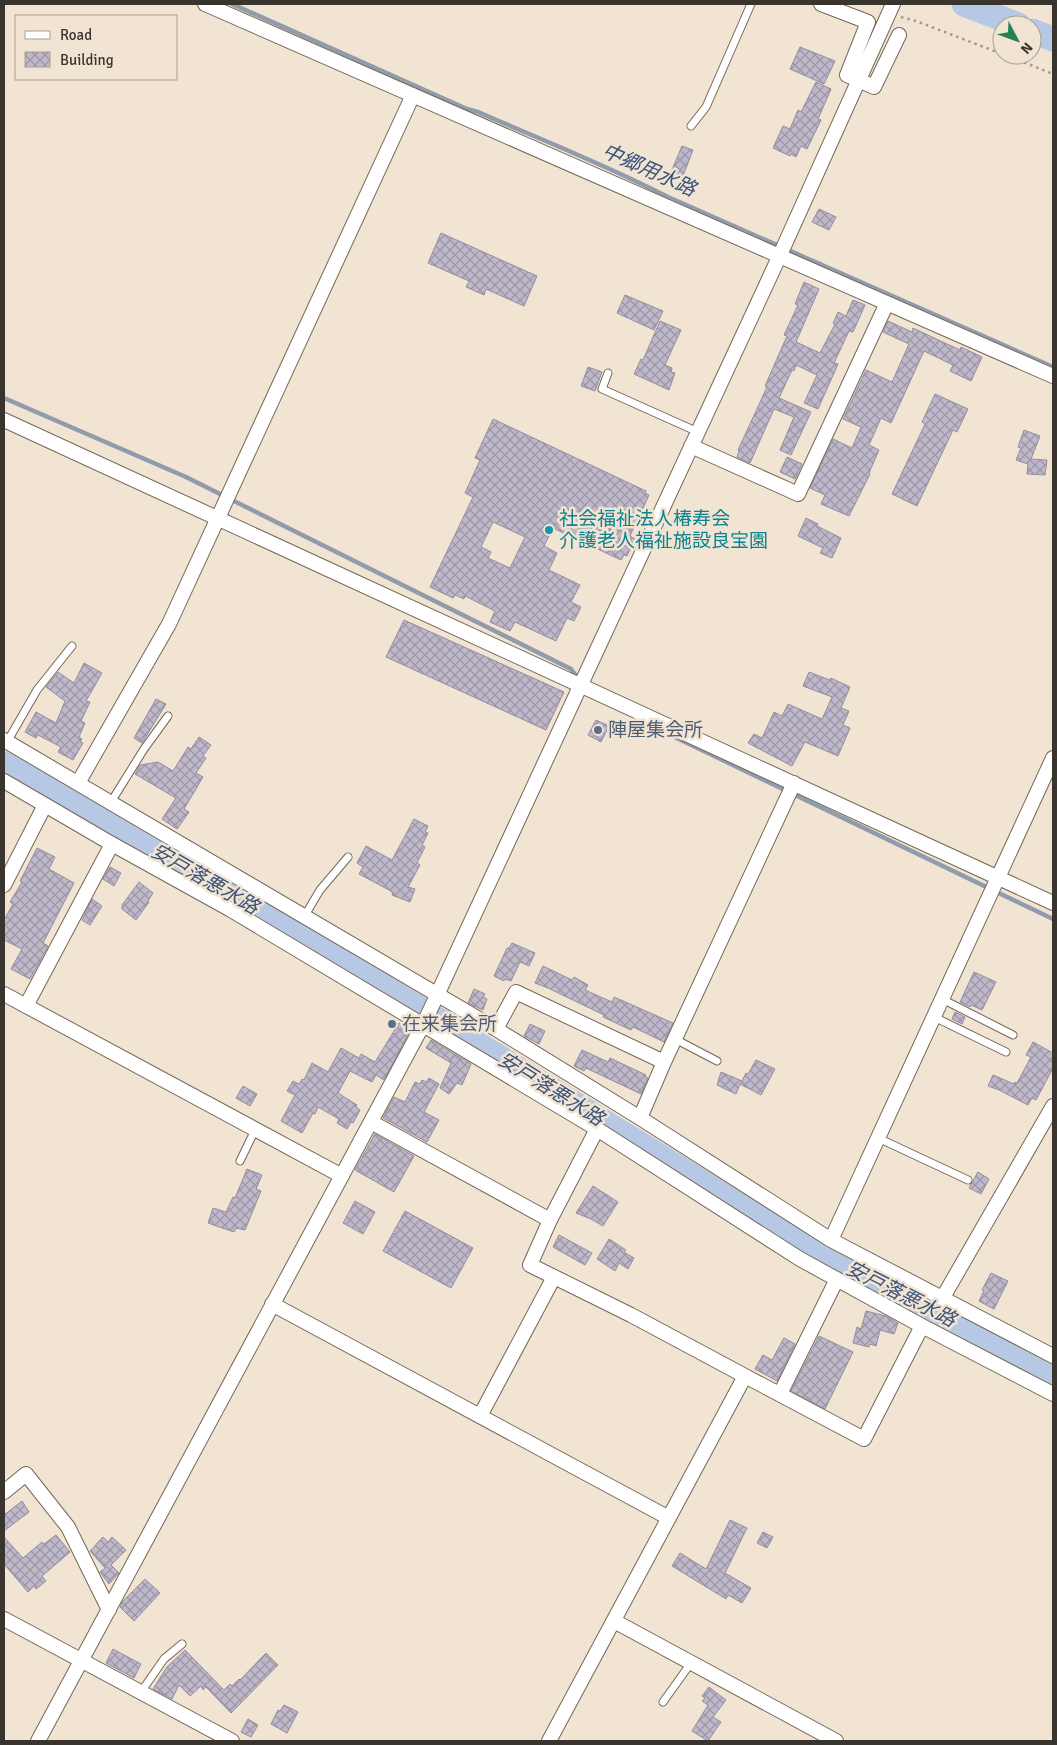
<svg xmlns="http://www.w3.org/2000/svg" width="1057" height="1745" viewBox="0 0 1057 1745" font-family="Signika,'Noto Sans JP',sans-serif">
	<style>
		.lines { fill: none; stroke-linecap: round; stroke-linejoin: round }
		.stream { stroke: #909cac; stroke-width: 4.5 }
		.river { stroke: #b6c8e3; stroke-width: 25 }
		.building { fill: url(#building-cross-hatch); stroke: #948da0; fill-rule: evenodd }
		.lane-casing { stroke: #736758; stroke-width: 9 }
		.street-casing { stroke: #736758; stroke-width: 16 }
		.path { stroke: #a2988c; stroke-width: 2.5; stroke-dasharray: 2.5 4; stroke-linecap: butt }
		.lane { stroke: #fff; stroke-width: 7 }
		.street { stroke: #fff; stroke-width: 14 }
		.culture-dot { fill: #0f9aa8; stroke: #f2e4d3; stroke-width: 2 }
		.service-dot { fill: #5c6f8a; stroke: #f2e4d3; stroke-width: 2 }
		.labels { text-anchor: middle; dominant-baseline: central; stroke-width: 5; stroke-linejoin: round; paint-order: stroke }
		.culture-label { font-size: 19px; fill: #0d838f; stroke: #f2e4d3; text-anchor: start }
		.service-label { font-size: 19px; fill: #4e5e75; stroke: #f2e4d3; text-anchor: start }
		.water-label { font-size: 20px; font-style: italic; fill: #39537a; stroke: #f2e4d3 }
	</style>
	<defs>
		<pattern id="building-cross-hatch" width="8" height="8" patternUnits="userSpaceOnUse" patternTransform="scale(1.25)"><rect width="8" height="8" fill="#bfb8cb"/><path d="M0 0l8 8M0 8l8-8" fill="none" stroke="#9c96a5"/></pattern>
	</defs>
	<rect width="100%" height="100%" fill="#f2e4d3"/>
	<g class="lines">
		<path class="stream" d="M232 4 467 109 478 112C542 140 606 165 668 197L1053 367
			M4 398 186 477 571 669 579 680
			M658 729 1053 919"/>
		<path class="river" d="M964 4 1018 25
			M1032 31 1053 39
			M4 764 240 898 788 1235 1053 1373"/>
	</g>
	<path class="building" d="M800 47 835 61 824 84 790 69Z
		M816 82 831 89 818 119 821 120 807 149 801 146 796 157 791 154 790 156 773 148 783 126 790 129 798 110 801 112Z
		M682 146 693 150 683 176 671 172Z
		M819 209 836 217 829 230 812 222Z
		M441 233 537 276 524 306 486 289 484 295 466 287 469 281 428 263Z
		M804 282 819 289 796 342 820 353 835 324 833 323 838 312 846 316 853 300 865 305 853 332 849 331 834 363 838 364 818 409 804 403 817 375 796 365 794 371 792 370 779 398 811 412 791 455 780 450 794 417 774 409 750 463 737 457 739 451 738 450 767 387 765 386 787 336 784 335 798 305 795 304Z
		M625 295 663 311 654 330 617 313Z
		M660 321 681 330 665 365 672 368 671 372 675 373 669 390 634 374 641 359 643 360Z
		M888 321 912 332 913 328 960 350 961 347 982 357 971 381 950 371 953 365 924 351 891 423 881 418 869 445 879 450 869 473 870 474 849 516 821 504 825 495 810 488 833 439 852 448 861 427 843 419 866 370 892 382 909 344 883 332Z
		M588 367 602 372 595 391 581 386Z
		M935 394 968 409 957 432 953 430 917 506 892 494 925 424 922 422Z
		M493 419 646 491 645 493 649 495 630 536 635 539 627 556 624 555 621 560 553 528 544 546 557 553 549 570 580 585 571 602 581 607 574 621 567 618 556 641 515 622 510 631 490 622 495 611 465 596 464 599 455 595 453 598 430 587 473 497 465 493 480 460 475 458ZM493 522 525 537 510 568 488 558 491 552 481 547Z
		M1024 430 1040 436 1031 459 1047 460 1045 475 1027 474 1028 464 1016 460 1021 448 1018 447Z
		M787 457 802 464 795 479 780 472Z
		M806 518 818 524 817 526 841 538 832 558 820 553 823 548 798 536Z
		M404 620 564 692 546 730 386 657Z
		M84 663 102 673 86 701 90 702 81 721 85 723 79 737 82 739 80 742 83 743 73 760 58 752 61 747 38 735 36 738 25 732 36 712 56 723 65 701 46 687 58 672 74 683Z
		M809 672 830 680 831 678 850 687 841 708 849 711 843 725 850 728 838 756 805 742 792 766 748 743 754 734 762 738 774 712 782 716 788 704 822 719 832 697 803 686Z
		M156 699 166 704 142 743 134 738Z
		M596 720 609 726 601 742 588 735Z
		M199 737 211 745 203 756 206 758 196 773 203 777 184 809 189 812 177 829 162 819 176 798 135 774 140 765 158 762 173 771 188 747 191 749Z
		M414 819 428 826 425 832 428 833 422 845 425 847 417 863 420 865 408 887 415 889 410 902 392 895 393 893 389 890 359 874 363 867 357 863 366 846 392 860Z
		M37 848 55 857 49 869 74 883 43 943 48 946 30 979 11 969 22 949 4 940V920L13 904 10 902 22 882 20 881Z
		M110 867 121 873 114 886 103 879Z
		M139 882 153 893 148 901 149 902 136 920 122 909V905Z
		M92 899 102 906 90 925 82 920Z
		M512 943 535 953 529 966 520 962 511 981 505 979 504 981 494 976 507 948H509Z
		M543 966 572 980 574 977 588 985 585 990 612 1002 614 997 673 1023 664 1042 633 1027 631 1030 603 1017 604 1015 548 988 535 983Z
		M974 972 996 982 982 1010 971 1005 970 1007 960 1002Z
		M474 989 485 994 483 997 487 999 483 1010 468 1003Z
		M955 1012 965 1017 962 1024 952 1019Z
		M399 1023 410 1031 384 1080 376 1075 372 1082 350 1071 338 1093 357 1105 356 1107 360 1110 353 1123 351 1122 347 1129 337 1123 339 1119 318 1107 315 1114 313 1113 302 1133 281 1121 295 1095 287 1091 293 1081 299 1084 302 1079 304 1080 312 1063 328 1072 341 1048 359 1058 361 1054 375 1062Z
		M530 1024 545 1031 539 1044 524 1036Z
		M431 1040 471 1064 462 1085 457 1083 449 1094 440 1088 451 1063 426 1048Z
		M1033 1042 1053 1053V1068L1036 1100 1032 1098 1028 1105 999 1090 988 1086 993 1075 1014 1084 1015 1082 1017 1083 1031 1057 1026 1055Z
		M582 1050 608 1062 610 1058 646 1075 645 1077 648 1078 641 1094 586 1068 584 1071 574 1066Z
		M756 1060 775 1069 761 1095 740 1084 736 1094 717 1085 721 1072 742 1081 746 1073 748 1074Z
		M429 1078 439 1084 424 1112 439 1120 427 1142 383 1118 394 1097 405 1102 415 1082 420 1084 422 1080 426 1082Z
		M243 1086 257 1094 250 1106 236 1098Z
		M375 1134 414 1156 394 1192 355 1170Z
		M247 1169 262 1175 256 1189 261 1191 245 1230 236 1228 234 1232 208 1223 213 1208 226 1212 233 1197 235 1198Z
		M978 1172 989 1179 981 1194 969 1188Z
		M593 1186 618 1202 603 1226 591 1219 576 1213Z
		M355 1201 375 1212 363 1234 343 1223Z
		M405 1211 473 1248 451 1288 383 1251Z
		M559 1235 592 1253 585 1265 553 1247Z
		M609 1239 626 1250 624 1252 634 1258 628 1269 619 1263 615 1271 597 1259Z
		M991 1273 1008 1281 994 1309 979 1301 984 1291 982 1290Z
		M866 1311 886 1316 898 1323 894 1334 880 1330 876 1346 870 1344 869 1347 853 1343 857 1327 861 1329Z
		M819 1336 853 1352 825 1409 791 1391Z
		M784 1338 795 1344 777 1381 755 1369 763 1355 772 1360Z
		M22 1501 29 1512 4 1531V1515Z
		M730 1520 747 1528 725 1573 751 1588 742 1603 728 1595 726 1599 672 1566 680 1553 706 1569Z
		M763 1532 773 1537 767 1548 757 1543Z
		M56 1535 70 1552 42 1576 46 1581 36 1589 34 1586 28 1592 4 1564V1537L23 1558 42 1542 44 1544Z
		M103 1537 108 1542 112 1537 126 1550 111 1565 119 1573 109 1584 100 1572 105 1568 90 1551Z
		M145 1579 160 1593 134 1621 120 1607 123 1601Z
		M113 1649 141 1664 134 1678 106 1663Z
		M185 1650 224 1690 230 1684 232 1686 239 1679 240 1680 266 1653 278 1665 231 1713 206 1687 203 1690 201 1686 190 1696 179 1685 172 1699 153 1689 167 1667Z
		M709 1687 726 1700 713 1717 721 1722 708 1741 692 1731 708 1705 702 1701 705 1698 702 1696Z
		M284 1705 298 1712 287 1733 271 1724 278 1710 280 1711Z
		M248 1719 258 1725 251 1737 241 1732Z"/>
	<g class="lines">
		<defs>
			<path id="lane" d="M691 126 706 107 751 4
				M608 373 602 389 698 432
				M7 742 37 690 72 646
				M111 802 144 749 168 716
				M304 917 320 890 348 857
				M942 999 1013 1035
				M934 1017 1006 1052
				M675 1039 717 1061
				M878 1138 968 1180
				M240 1161 255 1130
				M141 1692 164 1659 182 1644
				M663 1702 691 1663"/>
			<path id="street" d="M205 4 1053 376
				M821 4 868 22 847 75 874 87 899 35
				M4 420 1053 903
				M691 446 798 494 887 303
				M4 740 496 1029 640 1118 831 1240 1053 1356
				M4 781 112 844 231 910 597 1129 550 1220 530 1265 631 1315 745 1376 549 1741
				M78 783 169 624 413 95
				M4 885 45 805
				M4 994 342 1176
				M26 1006 112 844
				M496 1029 516 992 664 1062
				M640 1118 664 1062 794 783
				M371 1122 550 1220
				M597 1129 800 1259 922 1326 1053 1394
				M831 1240 1053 758
				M942 1299 1053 1106
				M272 1304 669 1518
				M745 1376 864 1439 922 1326
				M780 1394 837 1279
				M480 1416 554 1277
				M4 1492 26 1474 68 1527 109 1610
				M4 1619 232 1741
				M614 1621 836 1741
				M38 1741 425 1021 780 255 893 4"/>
		</defs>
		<use href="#lane" class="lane-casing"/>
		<use href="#street" class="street-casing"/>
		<path class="path" d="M901 17 916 21 1002 54
			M1006 55 1053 74"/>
		<use href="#lane" class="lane"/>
		<use href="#street" class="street"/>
	</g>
	<circle class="culture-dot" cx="549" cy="530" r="5"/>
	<g class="service-dot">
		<circle cx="598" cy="730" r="5"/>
		<circle cx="392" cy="1024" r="5"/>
	</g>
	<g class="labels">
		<g class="culture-label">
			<text x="559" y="519">社会福祉法人椿寿会<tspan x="559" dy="22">介護老人福祉施設良宝園</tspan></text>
		</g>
		<g class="service-label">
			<text x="608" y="730">陣屋集会所</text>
			<text x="402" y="1024">在来集会所</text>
		</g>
		<g class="water-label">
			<text transform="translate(649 170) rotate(24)">中郷用水路</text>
			<text transform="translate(205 879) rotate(30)">安戸落悪水路</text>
			<text transform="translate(551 1089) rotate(32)">安戸落悪水路</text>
			<text transform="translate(901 1294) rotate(27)">安戸落悪水路</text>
		</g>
	</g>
	<rect width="1057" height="1745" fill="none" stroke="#39342d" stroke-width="10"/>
	<rect x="15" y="15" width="162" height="65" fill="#f2e4d3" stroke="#a89e91"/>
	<rect x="25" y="31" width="25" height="8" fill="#ffffff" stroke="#a89e91"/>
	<text x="60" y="40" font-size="15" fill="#39342d">Road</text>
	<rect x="25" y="52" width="25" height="15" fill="url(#building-cross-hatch)" stroke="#a89e91"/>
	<text x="60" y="65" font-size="15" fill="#39342d">Building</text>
	<g transform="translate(1017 40) rotate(131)"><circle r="24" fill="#f2e4d3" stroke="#a89e91"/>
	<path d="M0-4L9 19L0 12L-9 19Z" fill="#288156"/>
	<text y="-8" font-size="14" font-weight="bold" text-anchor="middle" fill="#39342d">N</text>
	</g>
</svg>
